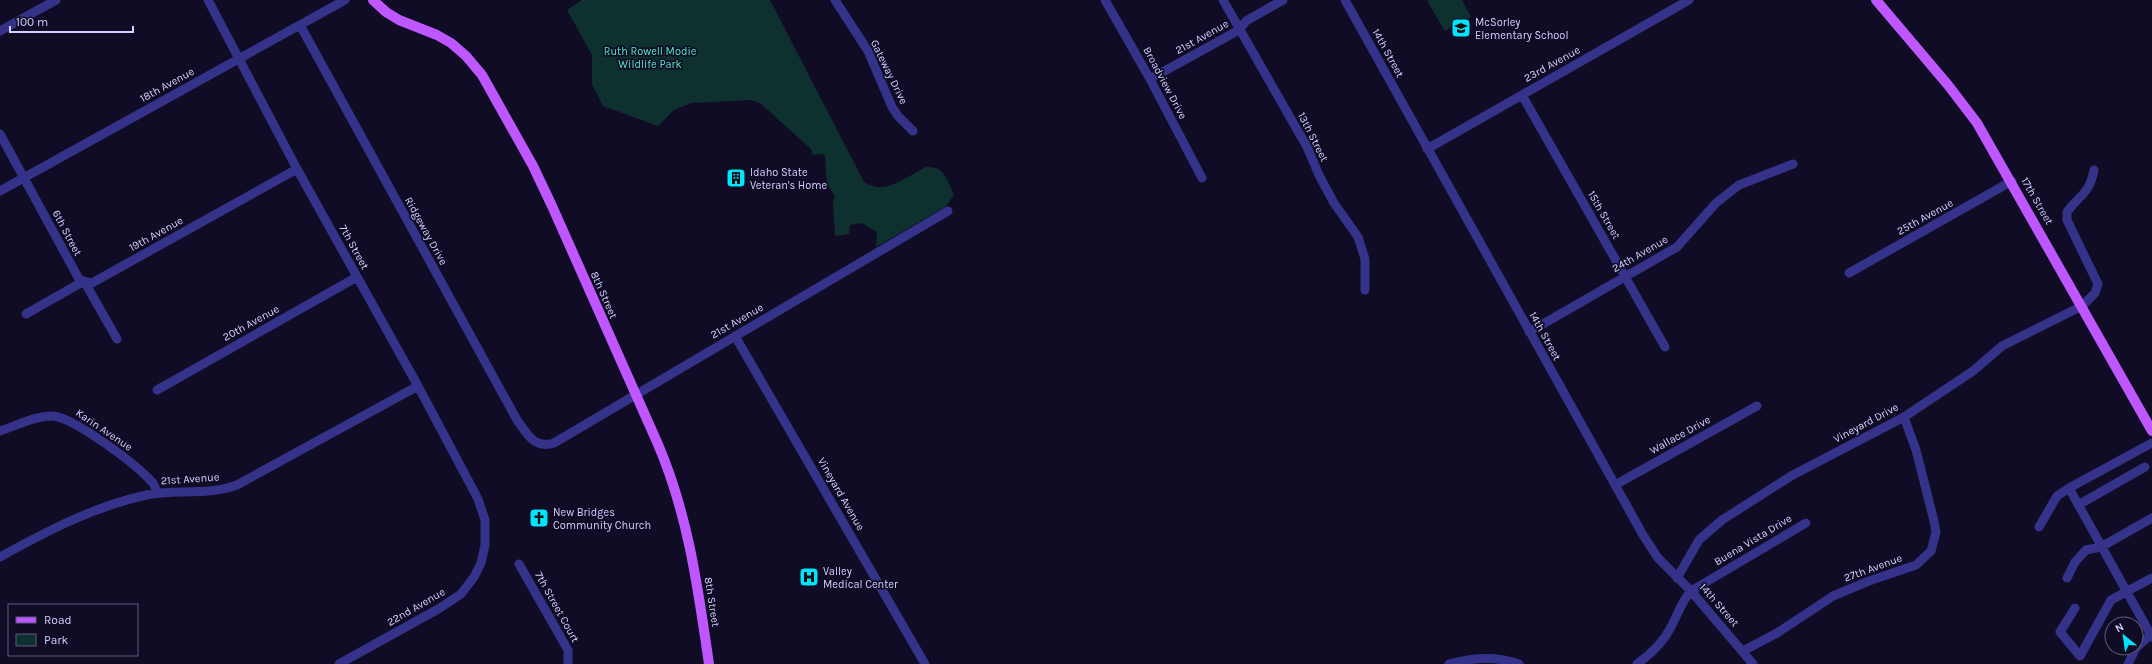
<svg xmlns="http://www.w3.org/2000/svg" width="2152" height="664" viewBox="0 0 2152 664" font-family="Karla,sans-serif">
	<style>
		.green { fill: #0e302e }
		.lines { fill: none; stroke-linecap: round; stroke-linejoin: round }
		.minor { stroke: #343289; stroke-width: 9 }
		.major { stroke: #be57ff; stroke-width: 10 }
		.labels { text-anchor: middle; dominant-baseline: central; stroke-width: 3.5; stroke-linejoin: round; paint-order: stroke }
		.poi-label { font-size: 11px; fill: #d5d0ff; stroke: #100c25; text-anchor: start }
		.street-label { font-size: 11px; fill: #d5d0ff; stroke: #100c25 }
		.park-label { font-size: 11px; fill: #4fecc3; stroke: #100c25 }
	</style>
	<rect width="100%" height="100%" fill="#100c25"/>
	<path class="green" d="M582 0H770L864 182C885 196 906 177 926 167 945 166 947 180 954 195L945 207 876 247 877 232 862 223 850 225 849 234 835 236 833 202 835 196 827 184 825 156 822 154 813 155 811 149 760 103 751 100 691 103 674 110 658 126 603 106 592 84V55L567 10Z
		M1429 0H1462L1471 17 1445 31 1427 1Z"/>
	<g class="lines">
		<path class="minor" d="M208 0 297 169 418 386 478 499 485 520V545L481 563 474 577 461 594 440 608 339 664
			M835 0 868 51 892 107 898 116 913 131
			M1105 0 1150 79 1202 178
			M1223 0 1307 147 1319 175 1334 203 1358 237 1365 259V290
			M1345 0 1643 535 1658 558 1691 591 1753 664
			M300 25 517 420C528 435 534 449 554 443L948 211
			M0 31 56 0
			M1150 79 1239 30 1246 21 1283 0
			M1522 95 1665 347
			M0 134 79 279 84 281 117 339
			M1427 149 1689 0
			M0 191 345 0
			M1849 273 2012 181
			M26 314 84 281 92 283 297 169
			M1529 332 1677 247 1716 203 1739 185 1793 164
			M735 336 925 664
			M157 390 357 277
			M0 431C16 426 37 415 53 416 75 418 137 465 152 482 155 485 156 489 157 493
			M2152 443 2069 488 2152 637
			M1615 485 1757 406
			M2078 505 2145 467
			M2039 527 2057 496 2069 488
			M0 557C47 531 93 507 146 495 176 489 207 496 237 485L418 386
			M519 564 568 650V664
			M1677 578 1699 540 1722 520 1791 476 1904 417 1973 371 2002 346 2082 306 2095 293 2098 284 2067 220V212C2080 194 2089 195 2094 170
			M2067 578 2075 562 2086 550 2101 547 2152 518
			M2075 608 2060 632 2080 656 2111 600 2152 578
			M1743 651 1777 633 1833 596 1869 581 1916 565 1931 551 1936 532 1934 521 1916 450 1904 417
			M1449 664C1471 658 1497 656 1519 664
			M1637 664C1651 654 1663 643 1671 627 1678 614 1681 602 1691 591L1806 523
			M2128 664 2136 648 2152 633"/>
		<path class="major" d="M373 0 386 12 399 20 437 35 451 43 466 56 482 75 533 166 552 206 657 442C688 513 698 588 709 664
			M1876 0 1948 85 1977 123 2152 431"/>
	</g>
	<defs>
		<symbol id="school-square" viewBox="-11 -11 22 22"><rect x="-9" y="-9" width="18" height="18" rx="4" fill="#00e5fb" stroke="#100c25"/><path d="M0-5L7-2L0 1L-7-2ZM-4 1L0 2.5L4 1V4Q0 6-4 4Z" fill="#111"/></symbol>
		<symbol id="building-square" viewBox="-11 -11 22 22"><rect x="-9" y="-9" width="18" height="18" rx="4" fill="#00e5fb" stroke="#100c25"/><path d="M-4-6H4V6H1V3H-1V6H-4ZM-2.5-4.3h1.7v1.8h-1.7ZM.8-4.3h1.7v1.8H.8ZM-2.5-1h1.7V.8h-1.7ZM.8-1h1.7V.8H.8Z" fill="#111"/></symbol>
		<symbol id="church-square" viewBox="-11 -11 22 22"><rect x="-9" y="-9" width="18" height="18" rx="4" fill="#00e5fb" stroke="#100c25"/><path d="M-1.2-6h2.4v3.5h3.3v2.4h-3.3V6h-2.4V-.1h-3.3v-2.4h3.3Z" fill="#111"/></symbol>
		<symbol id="hospital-square" viewBox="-11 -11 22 22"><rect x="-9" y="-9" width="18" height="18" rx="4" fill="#00e5fb" stroke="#100c25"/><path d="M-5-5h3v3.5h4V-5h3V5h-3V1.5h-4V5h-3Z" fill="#111"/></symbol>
	</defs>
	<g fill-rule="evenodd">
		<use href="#school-square" x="1450" y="17" width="22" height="22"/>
		<use href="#building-square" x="725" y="167" width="22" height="22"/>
		<use href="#church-square" x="528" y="507" width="22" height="22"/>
		<use href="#hospital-square" x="798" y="566" width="22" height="22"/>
	</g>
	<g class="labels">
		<g class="poi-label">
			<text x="1475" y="22">McSorley<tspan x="1475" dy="13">Elementary School</tspan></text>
			<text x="750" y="172">Idaho State<tspan x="750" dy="13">Veteran's Home</tspan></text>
			<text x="553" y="512">New Bridges<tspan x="553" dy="13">Community Church</tspan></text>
			<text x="823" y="571">Valley<tspan x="823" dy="13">Medical Center</tspan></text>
		</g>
		<g class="street-label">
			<text transform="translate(1202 37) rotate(-29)">21st Avenue</text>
			<text transform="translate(1388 53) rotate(61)">14th Street</text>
			<text transform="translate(1552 64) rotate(-29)">23rd Avenue</text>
			<text transform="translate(889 72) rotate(64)">Gateway Drive</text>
			<text transform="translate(1165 83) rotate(62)">Broadview Drive</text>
			<text transform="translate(167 85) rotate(-29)">18th Avenue</text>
			<text transform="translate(1313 137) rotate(63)">13th Street</text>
			<text transform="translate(2037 201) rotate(60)">17th Street</text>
			<text transform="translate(1604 215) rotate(60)">15th Street</text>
			<text transform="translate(1925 217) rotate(-29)">25th Avenue</text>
			<text transform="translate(426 231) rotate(61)">Ridgeway Drive</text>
			<text transform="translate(67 233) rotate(62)">6th Street</text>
			<text transform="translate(156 234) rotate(-29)">19th Avenue</text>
			<text transform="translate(354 247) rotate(61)">7th Street</text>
			<text transform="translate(1640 254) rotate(-30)">24th Avenue</text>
			<text transform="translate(604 295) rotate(66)">8th Street</text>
			<text transform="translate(737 321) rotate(-30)">21st Avenue</text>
			<text transform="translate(251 323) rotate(-29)">20th Avenue</text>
			<text transform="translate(1545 336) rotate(61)">14th Street</text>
			<text transform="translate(1866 423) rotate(-28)">Vineyard Drive</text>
			<text transform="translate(104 430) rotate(34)">Karin Avenue</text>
			<text transform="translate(1680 435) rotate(-29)">Wallace Drive</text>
			<text transform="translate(190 479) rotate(-4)">21st Avenue</text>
			<text transform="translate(841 494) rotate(60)">Vineyard Avenue</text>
			<text transform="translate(1753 540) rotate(-31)">Buena Vista Drive</text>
			<text transform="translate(1873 568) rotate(-20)">27th Avenue</text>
			<text transform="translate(712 602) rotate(81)">8th Street</text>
			<text transform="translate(1719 605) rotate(49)">14th Street</text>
			<text transform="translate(416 607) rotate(-30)">22nd Avenue</text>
			<text transform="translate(557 607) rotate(61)">7th Street Court</text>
		</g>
		<g class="park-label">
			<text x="650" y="51">Ruth Rowell Modie<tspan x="650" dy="13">Wildlife Park</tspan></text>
		</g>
	</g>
	<rect x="8" y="604" width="130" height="52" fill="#100c25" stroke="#5f5a7c"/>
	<rect x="16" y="617" width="20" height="6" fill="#be57ff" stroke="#5f5a7c"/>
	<text x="44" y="624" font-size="12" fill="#d5d0ff">Road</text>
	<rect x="16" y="634" width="20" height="12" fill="#0e302e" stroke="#5f5a7c"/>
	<text x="44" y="644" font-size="12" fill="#d5d0ff">Park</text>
	<g transform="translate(2124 636) rotate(331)"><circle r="19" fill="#100c25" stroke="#5f5a7c"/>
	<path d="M0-3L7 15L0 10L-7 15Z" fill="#00e5fb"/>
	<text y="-6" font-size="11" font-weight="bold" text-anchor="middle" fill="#d5d0ff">N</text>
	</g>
	<path d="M10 26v6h123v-6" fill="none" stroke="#d5d0ff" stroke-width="2"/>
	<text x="16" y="26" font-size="12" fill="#d5d0ff" stroke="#100c25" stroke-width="3" paint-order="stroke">100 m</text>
</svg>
